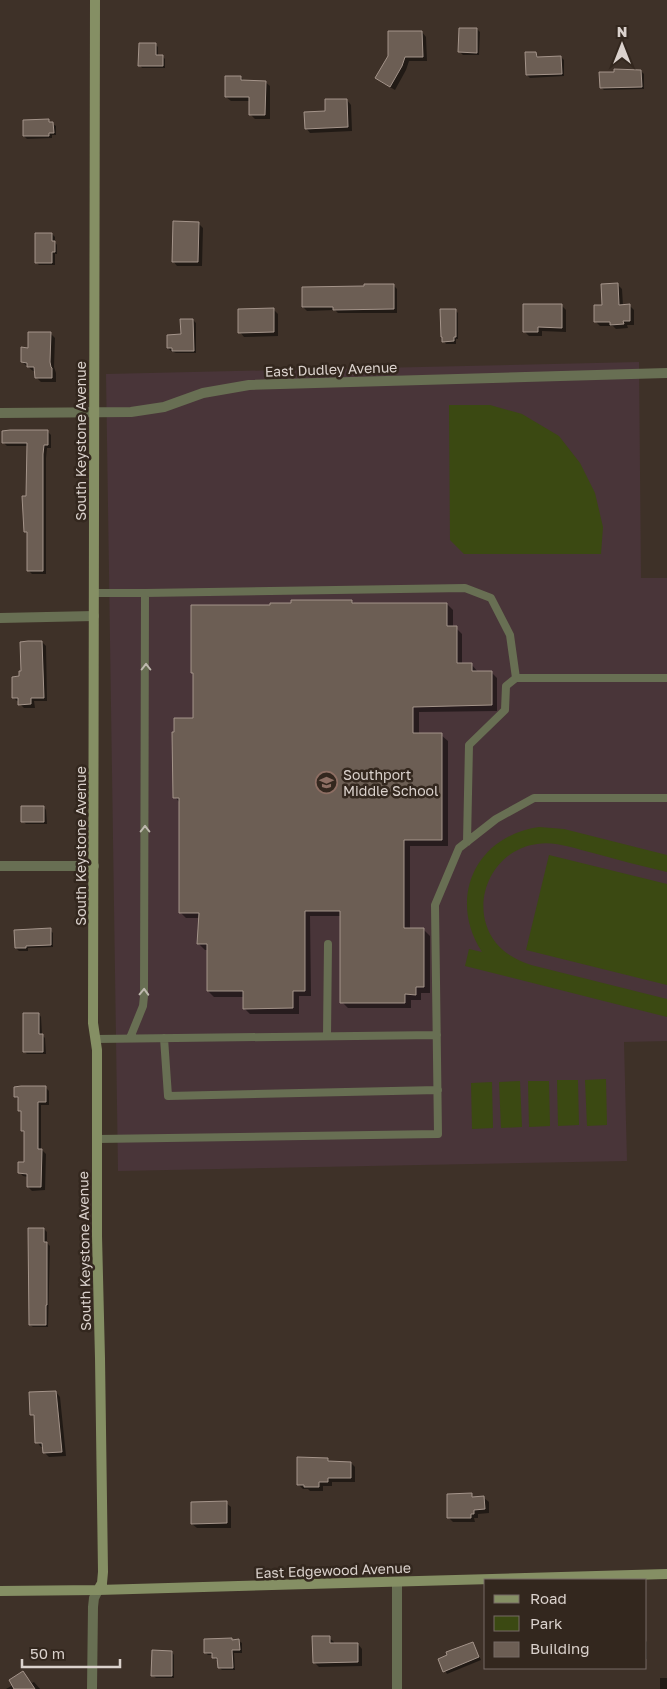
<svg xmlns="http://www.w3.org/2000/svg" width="667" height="1689" viewBox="0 0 667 1689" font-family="'Golos Text',sans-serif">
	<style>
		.education { fill: #493539 }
		.green { fill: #3b4912 }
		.shadow { fill: #0007 }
		.building { fill: #6c5e54; stroke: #a4948a }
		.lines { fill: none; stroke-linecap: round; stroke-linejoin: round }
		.lane { stroke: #686f53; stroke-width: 8 }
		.street { stroke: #686f53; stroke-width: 10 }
		.secondary { stroke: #858f64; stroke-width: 10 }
		.oneway { stroke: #beb9ae }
		.labels { text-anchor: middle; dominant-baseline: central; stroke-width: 5; stroke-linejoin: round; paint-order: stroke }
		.street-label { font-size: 14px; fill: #dbd2cd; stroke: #33271e }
		.poi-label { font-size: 14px; fill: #dbd2cd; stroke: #33271e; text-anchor: start }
	</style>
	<rect width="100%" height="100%" fill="#3e3128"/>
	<path class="education" d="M639 362 641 578H667V1041L624 1042 627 1161 118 1171 106 374Z"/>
	<path class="green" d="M449 405H490L522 414 559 436 580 463 595 493 603 527 601 554H464L450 540Z
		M539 827 564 829 667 855V872C642 866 618 860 593 853 575 849 556 841 537 844 491 850 467 906 496 943 505 954 517 960 531 965L667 999V1017L465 966 469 949 482 952C447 898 476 836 539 827Z
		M549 855 667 884V985L526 950Z
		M606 1079 607 1125 587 1126 585 1080Z
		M557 1080H578L579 1125 558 1126Z
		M520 1081 522 1127 501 1128 499 1082Z
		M528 1081H549L550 1126 529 1127Z
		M492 1082 493 1128 472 1129 471 1083Z"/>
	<path class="shadow" d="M477 29 480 32 479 55H463L460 52Z
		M422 32 426 37 427 61H409L406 70 395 90 381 82 377 78Z
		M155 44 158 47V57H163L165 59V68H142L140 65Z
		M536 53 539 58 561 57 564 60V76L530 78 527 75Z
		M641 71 644 74V89L604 90 601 87Z
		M241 77 245 82H265L270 86V119H255L250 114 251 101H231L226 97Z
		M347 100 351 105 352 131 310 133 306 128 326 112Z
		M48 121 56 126V135H52V138L27 139 24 136Z
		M198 223 203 228 202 266H177L173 261Z
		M52 234 55 237V242L57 245V254H55V265H39L36 262Z
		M617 284 622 289 623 306 629 305 634 310V325H627L628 328 616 329 613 326H600L596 322Z
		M393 285 397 289V313H338L335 310 307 311 303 307 365 288Z
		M562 306 566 310V332L542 331V336H529L525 332Z
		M273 309 278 314V336L244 337 240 332Z
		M455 310 458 313V339H456V344H446L444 341Z
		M193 320 196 323V353H176L171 351 168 348 182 335Z
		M50 333 55 338 54 367 56 373V382H41L36 377V371H33L22 362 29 349Z
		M47 431 51 435V448H47L46 458V574H32L28 570V534L26 532 28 446H7L4 443Z
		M352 601 355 604H447L453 610V628H456L462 634V664H471L478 672H491L497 678V711L419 712V735H441L448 741V846H410V929H423L430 936V993H421V1000H411V1008H348L342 1002V916H310L311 996H299V1014H250L244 1008V997H214L208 991V950H205L198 943 200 918H186L180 912V803L175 797 195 719V675L192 672 272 606Z
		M42 642 46 646 47 701H34L35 708H24L20 704V701H17L13 697Z
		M44 807 46 810 47 824H26L23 821Z
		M50 930 53 933V947L28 948V951H19L16 948Z
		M39 1014 41 1017 42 1035 45 1038 46 1054H27L24 1051Z
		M45 1087 49 1091V1105H41V1149L46 1154 45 1190 32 1191 28 1187V1177L23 1176 19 1172 26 1164 25 1133 22 1130V1113L19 1110V1100L16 1097Z
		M44 1229 47 1232V1243L50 1246 48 1327H33L30 1325Z
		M56 1392 60 1397 66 1456 49 1457 44 1452V1447H41L37 1442 35 1418 32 1414Z
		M328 1459 331 1463H351L355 1467V1482H332V1486H323V1491H310L308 1489H303L298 1484Z
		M471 1495 474 1498H484L489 1502V1513L478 1514V1518H474L475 1522H453L449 1518Z
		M226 1503 231 1507V1528H197L192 1524Z
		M329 1638 334 1642V1645L358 1644 362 1649V1666L319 1667 314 1662Z
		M231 1639 233 1641H239L242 1643V1653H234L235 1670H222L219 1667V1660H216L213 1655H208L205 1652Z
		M646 1641 647 1642V1659H646Z
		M473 1643 481 1660 447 1674 439 1660Z
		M172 1652 174 1655V1678H156L153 1675Z
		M23 1673 32 1683 34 1682 40 1689H6L13 1685Z
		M660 1678H667V1689H660Z"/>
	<path class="building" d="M459 28H477V53L458 52Z
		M388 31H422L423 57H405L402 66 390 87 375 78 388 56Z
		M139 43H156V55H163V66H138Z
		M525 52H536L537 57 561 56 562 74 526 75Z
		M614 69 641 70 642 87 600 88 599 72H614Z
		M225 76H241V80L266 81 265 115H249V97H225Z
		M325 99H347L348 127 305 129 304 112 325 111Z
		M49 119V122H53L54 133H49V136H23V120Z
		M173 221 199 222 198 262H172Z
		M35 233H52V241H55V252H52V263H35Z
		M618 283 619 305 630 304V321H623L624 324 610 325V322H594V305H602L601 284Z
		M364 284H394V309L333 310V307H302V287L364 286Z
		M523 304H562V328L538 327V332H523Z
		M274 308V332L238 333V309Z
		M440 309H456V337H454V341L442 342V337H441Z
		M180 319H193L194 351H172V348H167V335L181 334Z
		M28 332H51L50 362 51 367 52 368V378H35L34 367H27V363L21 362V347L28 348Z
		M10 430H48V445H44L43 454V571H27V532H24L22 496H26L27 443H2V431Z
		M291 600H352V603H447V626H457V663H472V671H492V705L413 707V733H442V840H404V928H424V987H416V995L405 994V1003H340V911H305V991H293V1008L243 1009V991H207V944H197L199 913H179V798H173L172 732H174V718H193V673H191V605H270V603H291Z
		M28 641H42L44 698H31V704L18 705V698H12V677L19 676V671H21L20 642Z
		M21 806H44V822H21Z
		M51 928V945L26 946V948H15L14 930Z
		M23 1013H39V1034H43V1052H23Z
		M21 1086H46V1102H38V1149H42L41 1187H27V1174L18 1173V1162H24V1131H21V1111H18V1097H14V1087Z
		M28 1228H44V1242H47V1305H46V1325H29Z
		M56 1391 62 1452 43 1453 42 1443H35L34 1415H30L29 1392Z
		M297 1457 328 1458V1461L351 1462V1478H328V1482H319V1487H304V1485H297Z
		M472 1493V1497L484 1496 485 1509 474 1510V1514H471V1518H447V1494Z
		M227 1501V1523L191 1524V1502Z
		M312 1636H330V1643H358V1662L313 1663Z
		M232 1638V1640L239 1639 240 1650H232L233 1668H218L217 1658H212V1653H204V1639Z
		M473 1642 479 1657 443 1672 438 1659 447 1655 446 1652Z
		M152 1650 172 1651V1676H151Z
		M23 1671 35 1689H14L9 1680Z"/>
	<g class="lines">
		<path class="lane" d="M94 593H145L144 996 143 1006 130 1038
			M145 593 465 588 491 598 510 635 516 678H667
			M467 842 469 745 505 710 506 686 516 678
			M327 1036 328 944
			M164 1038 168 1096 438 1090
			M96 1039 437 1035
			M97 1139 438 1134 435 905 459 848 496 819 534 798H667"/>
		<path class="street" d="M0 413 131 412 164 407 203 393 249 385 667 373
			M0 618 94 616
			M0 866H94
			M92 1689 93 1607 94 1598 98 1590
			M397 1689V1582"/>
		<path class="secondary" d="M95 0 93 1023 97 1050V1236L100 1358 103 1572 102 1583 98 1590
			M0 1591 98 1590 667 1574"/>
	</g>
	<defs><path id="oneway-chevron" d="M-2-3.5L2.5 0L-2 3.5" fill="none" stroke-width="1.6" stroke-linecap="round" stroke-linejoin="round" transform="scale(1.25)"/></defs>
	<g class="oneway">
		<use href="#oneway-chevron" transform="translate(146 667) rotate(-90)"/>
		<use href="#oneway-chevron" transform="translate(145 829) rotate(-90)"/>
		<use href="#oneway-chevron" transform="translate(144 992) rotate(-88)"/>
	</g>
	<defs>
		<symbol id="school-ring" viewBox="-11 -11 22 22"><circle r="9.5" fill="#33271e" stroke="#8d6e63" stroke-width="1.5"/><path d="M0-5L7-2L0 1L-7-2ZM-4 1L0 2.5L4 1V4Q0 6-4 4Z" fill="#8d6e63"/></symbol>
	</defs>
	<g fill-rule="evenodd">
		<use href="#school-ring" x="314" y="770" width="25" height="25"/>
	</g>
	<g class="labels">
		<g class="street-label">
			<text transform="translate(331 369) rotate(-2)">East Dudley Avenue</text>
			<text transform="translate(80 441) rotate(-90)">South Keystone Avenue</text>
			<text transform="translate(80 846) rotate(-90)">South Keystone Avenue</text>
			<text transform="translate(84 1251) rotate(-91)">South Keystone Avenue</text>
			<text transform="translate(333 1570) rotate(-2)">East Edgewood Avenue</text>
		</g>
		<g class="poi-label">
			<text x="343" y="774">Southport<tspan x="343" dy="16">Middle School</tspan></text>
		</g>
	</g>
	<rect x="484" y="1579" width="162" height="90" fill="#33271e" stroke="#766b64"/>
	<rect x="494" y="1595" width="25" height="8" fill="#858f64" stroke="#766b64"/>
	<text x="530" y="1604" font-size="15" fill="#dbd2cd">Road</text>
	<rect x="494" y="1616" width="25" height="15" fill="#3b4912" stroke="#766b64"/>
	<text x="530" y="1629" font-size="15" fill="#dbd2cd">Park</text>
	<rect x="494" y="1642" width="25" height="15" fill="#6c5e54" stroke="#766b64"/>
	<text x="530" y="1654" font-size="15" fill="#dbd2cd">Building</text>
	<g transform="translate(622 45)" stroke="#33271e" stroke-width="4" paint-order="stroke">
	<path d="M0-4L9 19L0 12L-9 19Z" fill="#dbd2cd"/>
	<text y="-8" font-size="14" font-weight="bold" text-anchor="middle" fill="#dbd2cd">N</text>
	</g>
	<path d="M22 1659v8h98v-8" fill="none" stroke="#dbd2cd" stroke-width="2.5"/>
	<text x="30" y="1659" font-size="15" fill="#dbd2cd" stroke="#33271e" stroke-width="4" paint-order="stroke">50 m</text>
</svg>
